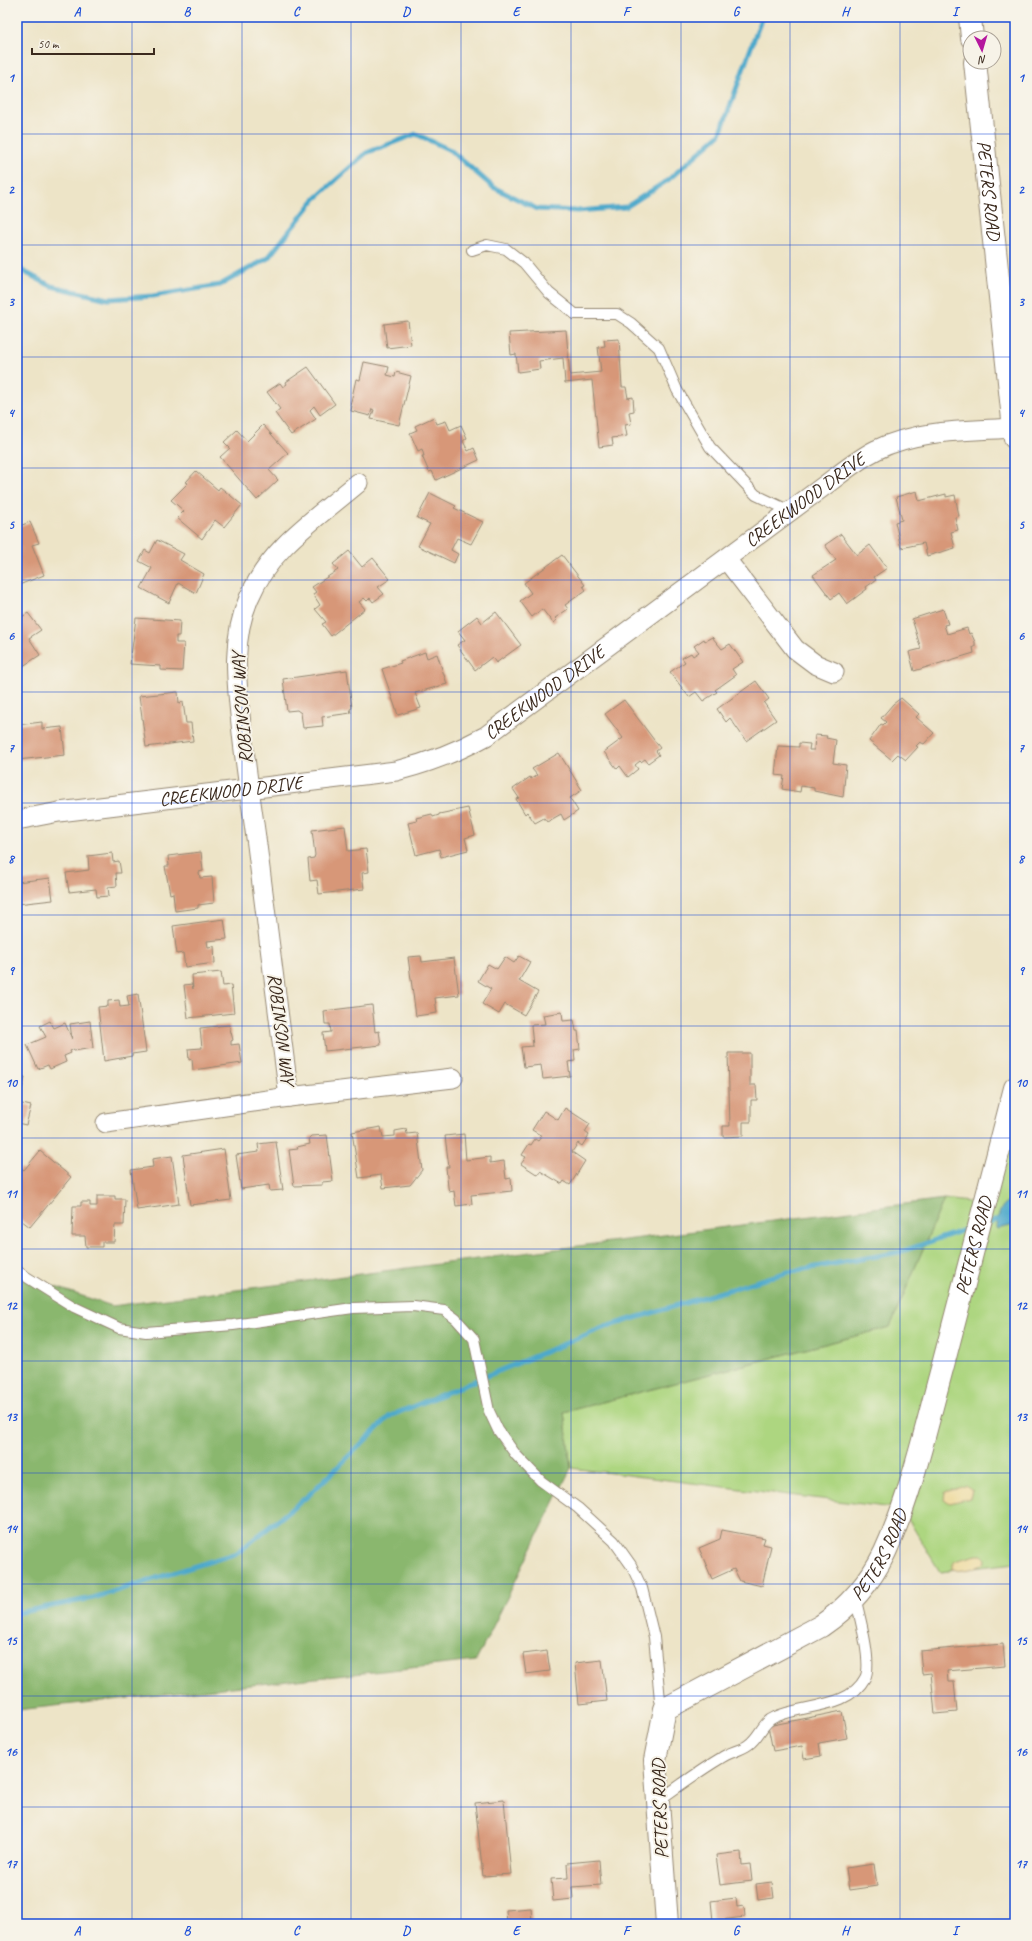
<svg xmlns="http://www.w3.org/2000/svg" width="1032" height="1941" viewBox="0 0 1032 1941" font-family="Caveat,sans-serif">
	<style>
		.green { fill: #add680; stroke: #74804f }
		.forest { fill: #8ab76e; stroke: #627046 }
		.sand { fill: #eeda9e; stroke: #94825e }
		.water { fill: #4da9cb; stroke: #446a74 }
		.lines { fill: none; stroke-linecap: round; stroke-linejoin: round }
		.stream { stroke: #4da9cb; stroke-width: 5 }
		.building { fill: #d79778 }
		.service-casing { stroke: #948772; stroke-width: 12 }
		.minor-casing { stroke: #948772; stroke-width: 21 }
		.tertiary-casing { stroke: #948772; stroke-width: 24 }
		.service { stroke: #fff; stroke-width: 10 }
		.minor { stroke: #fff; stroke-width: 19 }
		.tertiary { stroke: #fff; stroke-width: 22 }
		.grid { fill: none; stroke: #1d4ed8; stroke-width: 1; stroke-opacity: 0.55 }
		.labels { text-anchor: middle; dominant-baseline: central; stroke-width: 4; stroke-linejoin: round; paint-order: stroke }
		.street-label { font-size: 19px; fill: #3b2a1e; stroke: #f7f3e8 }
		.neatline { fill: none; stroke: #1d4ed8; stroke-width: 1.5 }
		.grid-label { font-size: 13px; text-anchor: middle; font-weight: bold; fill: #1d4ed8 }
	</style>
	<rect width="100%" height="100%" fill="#f7f3e8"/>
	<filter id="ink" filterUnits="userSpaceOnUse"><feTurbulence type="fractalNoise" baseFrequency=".025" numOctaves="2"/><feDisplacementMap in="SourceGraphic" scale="8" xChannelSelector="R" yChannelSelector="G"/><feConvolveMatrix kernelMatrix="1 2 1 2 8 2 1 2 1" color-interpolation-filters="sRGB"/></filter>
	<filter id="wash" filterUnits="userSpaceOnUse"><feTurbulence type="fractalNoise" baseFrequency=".012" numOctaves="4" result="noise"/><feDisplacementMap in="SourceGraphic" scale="16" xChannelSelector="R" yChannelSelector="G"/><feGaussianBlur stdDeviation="0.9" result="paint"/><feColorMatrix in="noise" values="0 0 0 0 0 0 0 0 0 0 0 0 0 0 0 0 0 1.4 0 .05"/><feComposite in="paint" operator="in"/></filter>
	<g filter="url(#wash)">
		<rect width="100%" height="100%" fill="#ede4c7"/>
		<path class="green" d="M1015 1087V1563L940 1572 902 1509 571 1468 564 1412 890 1327 944 1199 985 1204Z"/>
		<path class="forest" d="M944 1199 890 1327 564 1412 571 1468 476 1661 17 1710V1274L112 1306Z"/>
		<path class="sand" d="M966 1486 972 1491 970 1498 950 1503 944 1499 945 1492Z
			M977 1555H982L986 1559 985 1563C980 1568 959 1572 953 1570V1564L955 1561Z"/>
		<path class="water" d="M1008 1202H1015V1225L997 1229C997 1220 999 1206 1008 1202Z"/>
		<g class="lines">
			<path class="stream" d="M17 268 51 286 108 299 153 296 220 285 268 258 315 199 366 153 416 134 450 150 493 187 537 209 578 211 626 207 668 180 720 134 762 17
				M986 1223 997 1220
				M17 1613 93 1598 237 1553 309 1495 390 1416 605 1327 788 1272 900 1252 973 1227"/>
		</g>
		<g id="blocks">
			<path class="building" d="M408 321 411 345 387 348 384 324Z
				M566 330 570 375 601 372 598 347 605 346 604 340 619 339 622 387H626L628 398 633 397 634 411 629 412 631 424 625 425 627 436 612 438 613 445 599 447 592 380 565 383 563 358 539 361 540 369 518 372 516 354 511 355 509 333Z
				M364 362 389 367 387 375 395 377 396 372 411 376 399 425 371 419 374 410 372 409 370 416 351 411 352 406H350L356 379 360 380Z
				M308 367 335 404 320 415 314 406 310 410 316 419 291 435 275 413 280 409 267 392 280 383 283 387 287 384 286 382Z
				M17 394 21 407 17 408Z
				M434 417 437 424 446 421 450 430 461 425 467 438 463 441 468 451 474 448 479 460 436 480 432 471 429 472 422 456H424L422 449 418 451 410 433 417 430 415 426Z
				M263 425 288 453 269 470 278 480 257 500 220 457 230 448 224 442 237 430 247 441Z
				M196 471 218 490 220 487 242 505 224 527 215 520 202 539 177 518 184 511 171 500 188 483 186 482Z
				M917 491 919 501 946 494V497L955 495 959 516 955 517 958 530 951 532 955 548 927 556 924 543 901 548 895 522 902 520 896 497Z
				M430 493 456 506 454 508 483 522 471 544 457 538 451 550 458 554 454 563 418 546 430 524 417 518Z
				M30 522 39 543 32 545 44 575 19 585 17 579V527Z
				M841 534 857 555 870 545 887 568 874 577 876 580 866 587 867 589 847 604 839 593 831 599 813 575 836 560 825 545Z
				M157 540 184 554 180 560 204 574 196 593 178 583 169 603 141 588 152 568 139 561 145 550 150 553Z
				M349 551 362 567 373 558 390 579 378 587 384 594 373 602 370 598 367 601 364 598 359 602 365 609 331 636 322 624 326 622 315 609 320 605 313 594 316 592 312 587 338 570 333 564Z
				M562 555 585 585 583 586 586 590 565 605 568 609 555 618 557 620 553 623 542 609 532 617 520 601 531 593 524 583Z
				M943 609 948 624 944 625 947 634 967 628 969 634 971 633 975 642V647H973L974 653 914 671 909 652 921 649 912 619Z
				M496 612 521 645 496 663 492 657 475 670 457 645 465 640 458 631 477 616 482 623Z
				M28 613 41 630 29 638 40 655 17 670V620Z
				M136 618 180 621 179 636H176V643H184L182 671 161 670V666L130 664Z
				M712 637 722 649 730 644 743 662 732 669 736 675 715 690 717 692 703 701 696 692 689 697 670 672 685 662 682 658 691 653 693 656 699 652 694 646 704 639 705 641Z
				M425 652 427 658 437 654 447 684 415 693 421 708 398 715 382 669 401 663 400 661Z
				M347 670 352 708 350 709 351 713 322 717 323 726 303 728 301 713 297 710 287 711 283 679Z
				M756 681 769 699 764 703 776 720 746 741 730 718 726 722 717 709Z
				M178 692 179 703 183 702 186 723H191L193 741 146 747 139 696Z
				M901 698 919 714 916 717 934 733 924 744 920 742 916 746 918 747 906 760 898 754 892 760 869 741 881 724 883 725 886 722 881 718 893 704Z
				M624 700 660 748 656 751 659 755 648 763 645 759 641 762 640 761 635 765 638 769 628 777 620 766 617 769 604 752 623 738 605 714Z
				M42 722V729L62 727 65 755 17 760V725Z
				M815 735 827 736 826 738 836 740 833 763 846 765 843 797 814 791V788L801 786 800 792 782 789 784 776 775 775 778 746 799 747V743L810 744 809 750H814Z
				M559 753 582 790 570 798 578 811 564 820 561 814 547 822 544 818 535 823 527 812 525 814 516 799 519 798 513 789 530 777 531 779 537 775 532 769Z
				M468 808 475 835 465 838 468 850 441 857 439 849 416 855 408 823 417 821 416 818 432 814 433 817 439 815V814Z
				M345 826 348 851 366 849 369 872 362 873 364 889 319 894 317 880 310 881 308 859 314 858 315 855 312 830Z
				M201 852 203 871 199 872 200 878 212 877 214 903 198 905V908L175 911 173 893 170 894 165 866H169L168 856Z
				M112 853 113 862 119 861 121 873H116L117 886 108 887 109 896 97 897 96 889 69 892 66 873 89 870 88 856Z
				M50 878 53 900 17 904V882Z
				M224 919 227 939 207 941 208 947 214 946 215 963 185 967 183 953 177 954 173 926Z
				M421 956 422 962 454 958 459 995 435 998 437 1013 416 1016 408 957Z
				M519 956 530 962 519 981 538 992 524 1015 505 1004 499 1014 482 1004 491 989 478 981 488 964 497 969 505 957 514 963Z
				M221 972 223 986 231 985 234 1013 188 1018 184 985 192 984 193 989 192 975Z
				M138 994 146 1052 132 1054V1056L104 1061 98 1007 108 1006V1001L119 1000 120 1007 129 1006 127 996Z
				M372 1005 375 1032 379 1031 381 1045 325 1051 323 1033 331 1032 330 1024H325L324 1011Z
				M562 1012 563 1021 574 1020 576 1031H578L580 1049 574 1050 575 1061 568 1062 570 1076 543 1079 541 1065 524 1067 521 1047 533 1046 531 1025 545 1024 543 1015Z
				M50 1021 54 1028 65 1023 72 1039 70 1024 90 1021 93 1048 74 1051V1049L70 1051 71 1053 64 1056 66 1062 50 1069 48 1065 38 1069 27 1045 46 1037 40 1026Z
				M229 1025 233 1040 231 1041V1045L239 1044 242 1063 193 1070 192 1059 189 1060 188 1049 202 1048 200 1028Z
				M728 1053H750V1085H756L757 1100H751V1122H743V1136L723 1137V1126H730Z
				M17 1066 22 1067 21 1076 25 1077 22 1089H20L18 1103 31 1106 26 1125 17 1123Z
				M565 1108 590 1124 585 1132 589 1135 582 1146 578 1143 572 1152 585 1161 570 1185 564 1181 562 1184 540 1171 538 1175 521 1164 526 1157 522 1155 529 1144 531 1145 535 1139 538 1141 542 1136 532 1130 544 1111 558 1120Z
				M381 1127 383 1137 395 1136V1131L406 1129 407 1134 417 1133 422 1170 410 1185 383 1188 381 1175 359 1178 352 1132Z
				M464 1134 466 1160 490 1157V1163L504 1161 506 1179 511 1178 512 1191 471 1195 472 1204 456 1206 454 1191 449 1192 448 1187 446 1167H449L445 1136Z
				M327 1135 333 1181 322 1182V1185L294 1186 289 1150 298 1149 297 1147 310 1144 309 1138 311 1136Z
				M276 1142 283 1190 270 1191 269 1185 241 1189 236 1155 259 1152 258 1144Z
				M224 1149 231 1200 190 1205 183 1155Z
				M40 1151 71 1177 30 1227 17 1217V1173L21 1168 24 1170Z
				M172 1156 179 1204 137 1210 131 1170 153 1167 152 1159Z
				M97 1196H115V1199H125L124 1225H115L114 1242H102V1247H86L85 1236H72L73 1206H81V1202H90V1206H97Z
				M722 1530 765 1538 763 1544 771 1546 762 1586 740 1581 734 1569 712 1579 699 1548 720 1539Z
				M1003 1644 1005 1666 947 1671 948 1682H954L957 1712 935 1714 931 1673 922 1674 920 1651Z
				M547 1651 550 1671 526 1674 523 1654Z
				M602 1660 607 1701 579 1704 575 1663Z
				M842 1711 847 1738 819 1743 821 1756 804 1759 802 1746 773 1751 768 1726Z
				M504 1800 511 1874 483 1876 475 1803Z
				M741 1852 742 1865 750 1864 752 1881 720 1885 716 1855Z
				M599 1860 601 1885 572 1887 573 1899 553 1901 551 1879 568 1878 567 1863Z
				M874 1864 877 1886 849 1890 846 1868Z
				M772 1882 774 1898 758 1900 756 1884Z
				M736 1898 737 1907 744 1906 745 1917 713 1921 711 1901Z
				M531 1908 532 1924H507L506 1910Z"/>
		</g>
	</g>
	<g filter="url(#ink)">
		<use href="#blocks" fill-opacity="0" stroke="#948772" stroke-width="1"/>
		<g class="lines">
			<defs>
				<path id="service" d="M472 250 487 245 506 249 524 263 549 293 575 314H617L631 323 659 348 677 390 710 447 756 495 790 511
					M17 1271 74 1307 119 1328 146 1332 233 1325 353 1308 413 1306 444 1310 456 1319 474 1339 489 1411 498 1430 516 1455 541 1481 578 1508 614 1541 631 1565 642 1588 654 1637 660 1700 665 1709
					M658 1801C679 1786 699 1771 721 1758 729 1752 740 1751 748 1745 760 1737 762 1722 775 1717 803 1704 849 1709 865 1678 873 1664 859 1614 855 1597"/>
				<g id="minor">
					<path d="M726 559 795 649 815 664 834 672"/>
					<path id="s1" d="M17 820 59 812 396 771C428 763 457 752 486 736L820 489C838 476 856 460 876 450 918 429 969 431 1015 428"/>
					<path d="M289 1097C278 1013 267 929 257 845 252 808 246 770 242 733 237 686 230 642 249 598 271 546 317 518 358 483"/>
					<path d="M106 1123 289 1097 453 1078"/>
				</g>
				<g id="tertiary">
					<path d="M970 17 972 38"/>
					<path id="s2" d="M975 62 1015 438"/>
					<path id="s3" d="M667 1924 655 1760 665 1709 821 1626C849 1607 870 1583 885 1552 912 1493 926 1427 943 1365 967 1273 991 1180 1015 1088"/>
				</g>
			</defs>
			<use href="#service" class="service-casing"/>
			<use href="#minor" class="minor-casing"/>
			<use href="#tertiary" class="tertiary-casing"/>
			<use href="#service" class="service"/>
			<use href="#minor" class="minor"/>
			<use href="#tertiary" class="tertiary"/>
		</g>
	</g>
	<path class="grid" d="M132 17V1924M242 17V1924M351 17V1924M461 17V1924M571 17V1924M681 17V1924M790 17V1924M900 17V1924M17 134H1015M17 245H1015M17 357H1015M17 468H1015M17 580H1015M17 692H1015M17 803H1015M17 915H1015M17 1026H1015M17 1138H1015M17 1249H1015M17 1361H1015M17 1473H1015M17 1584H1015M17 1696H1015M17 1807H1015"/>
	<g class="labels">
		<g class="street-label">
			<text stroke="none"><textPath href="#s2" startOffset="129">PETERS ROAD</textPath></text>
			<text stroke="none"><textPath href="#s1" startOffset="876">CREEKWOOD DRIVE</textPath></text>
			<text stroke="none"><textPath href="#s1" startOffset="552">CREEKWOOD DRIVE</textPath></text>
			<text transform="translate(242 708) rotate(-94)">ROBINSON WAY</text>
			<text stroke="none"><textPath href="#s1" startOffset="216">CREEKWOOD DRIVE</textPath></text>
			<text transform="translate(281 1029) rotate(83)">ROBINSON WAY</text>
			<text stroke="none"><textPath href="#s3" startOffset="811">PETERS ROAD</textPath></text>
			<text stroke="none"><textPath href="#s3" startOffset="487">PETERS ROAD</textPath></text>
			<text transform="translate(660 1809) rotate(-92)">PETERS ROAD</text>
		</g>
	</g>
	<rect width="1032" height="1941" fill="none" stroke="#f7f3e8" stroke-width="44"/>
	<g transform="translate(982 50) rotate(175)"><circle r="19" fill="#f7f3e8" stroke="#aca397"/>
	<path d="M0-3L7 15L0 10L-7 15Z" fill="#b5179e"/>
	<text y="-6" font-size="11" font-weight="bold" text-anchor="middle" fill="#3b2a1e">N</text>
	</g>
	<path d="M32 48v6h122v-6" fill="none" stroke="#3b2a1e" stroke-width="2"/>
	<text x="38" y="48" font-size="12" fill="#3b2a1e" stroke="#f7f3e8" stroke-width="3" paint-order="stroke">50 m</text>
	<rect x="22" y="22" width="988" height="1897" class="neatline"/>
	<g class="grid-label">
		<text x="77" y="16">A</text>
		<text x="187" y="16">B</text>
		<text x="296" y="16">C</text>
		<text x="406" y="16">D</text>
		<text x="516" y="16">E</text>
		<text x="626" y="16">F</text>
		<text x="736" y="16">G</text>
		<text x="845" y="16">H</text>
		<text x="955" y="16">I</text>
		<text x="11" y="82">1</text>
		<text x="1021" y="82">1</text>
		<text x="11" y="194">2</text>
		<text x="1021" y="194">2</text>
		<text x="11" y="306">3</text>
		<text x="1021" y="306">3</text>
		<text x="11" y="417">4</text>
		<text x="1021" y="417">4</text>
		<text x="11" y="529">5</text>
		<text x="1021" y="529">5</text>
		<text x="11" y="640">6</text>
		<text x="1021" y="640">6</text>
		<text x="11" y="752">7</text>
		<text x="1021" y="752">7</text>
		<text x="11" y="863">8</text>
		<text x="1021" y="863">8</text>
		<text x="11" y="975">9</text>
		<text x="1021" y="975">9</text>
		<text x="11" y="1087">10</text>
		<text x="1021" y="1087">10</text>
		<text x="11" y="1198">11</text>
		<text x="1021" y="1198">11</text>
		<text x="11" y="1310">12</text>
		<text x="1021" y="1310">12</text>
		<text x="11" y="1421">13</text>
		<text x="1021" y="1421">13</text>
		<text x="11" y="1533">14</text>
		<text x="1021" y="1533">14</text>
		<text x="11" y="1645">15</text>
		<text x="1021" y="1645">15</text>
		<text x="11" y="1756">16</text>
		<text x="1021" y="1756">16</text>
		<text x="11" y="1868">17</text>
		<text x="1021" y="1868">17</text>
		<text x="77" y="1935">A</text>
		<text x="187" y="1935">B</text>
		<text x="296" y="1935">C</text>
		<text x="406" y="1935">D</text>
		<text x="516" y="1935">E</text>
		<text x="626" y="1935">F</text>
		<text x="736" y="1935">G</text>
		<text x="845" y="1935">H</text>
		<text x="955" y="1935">I</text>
	</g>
</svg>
